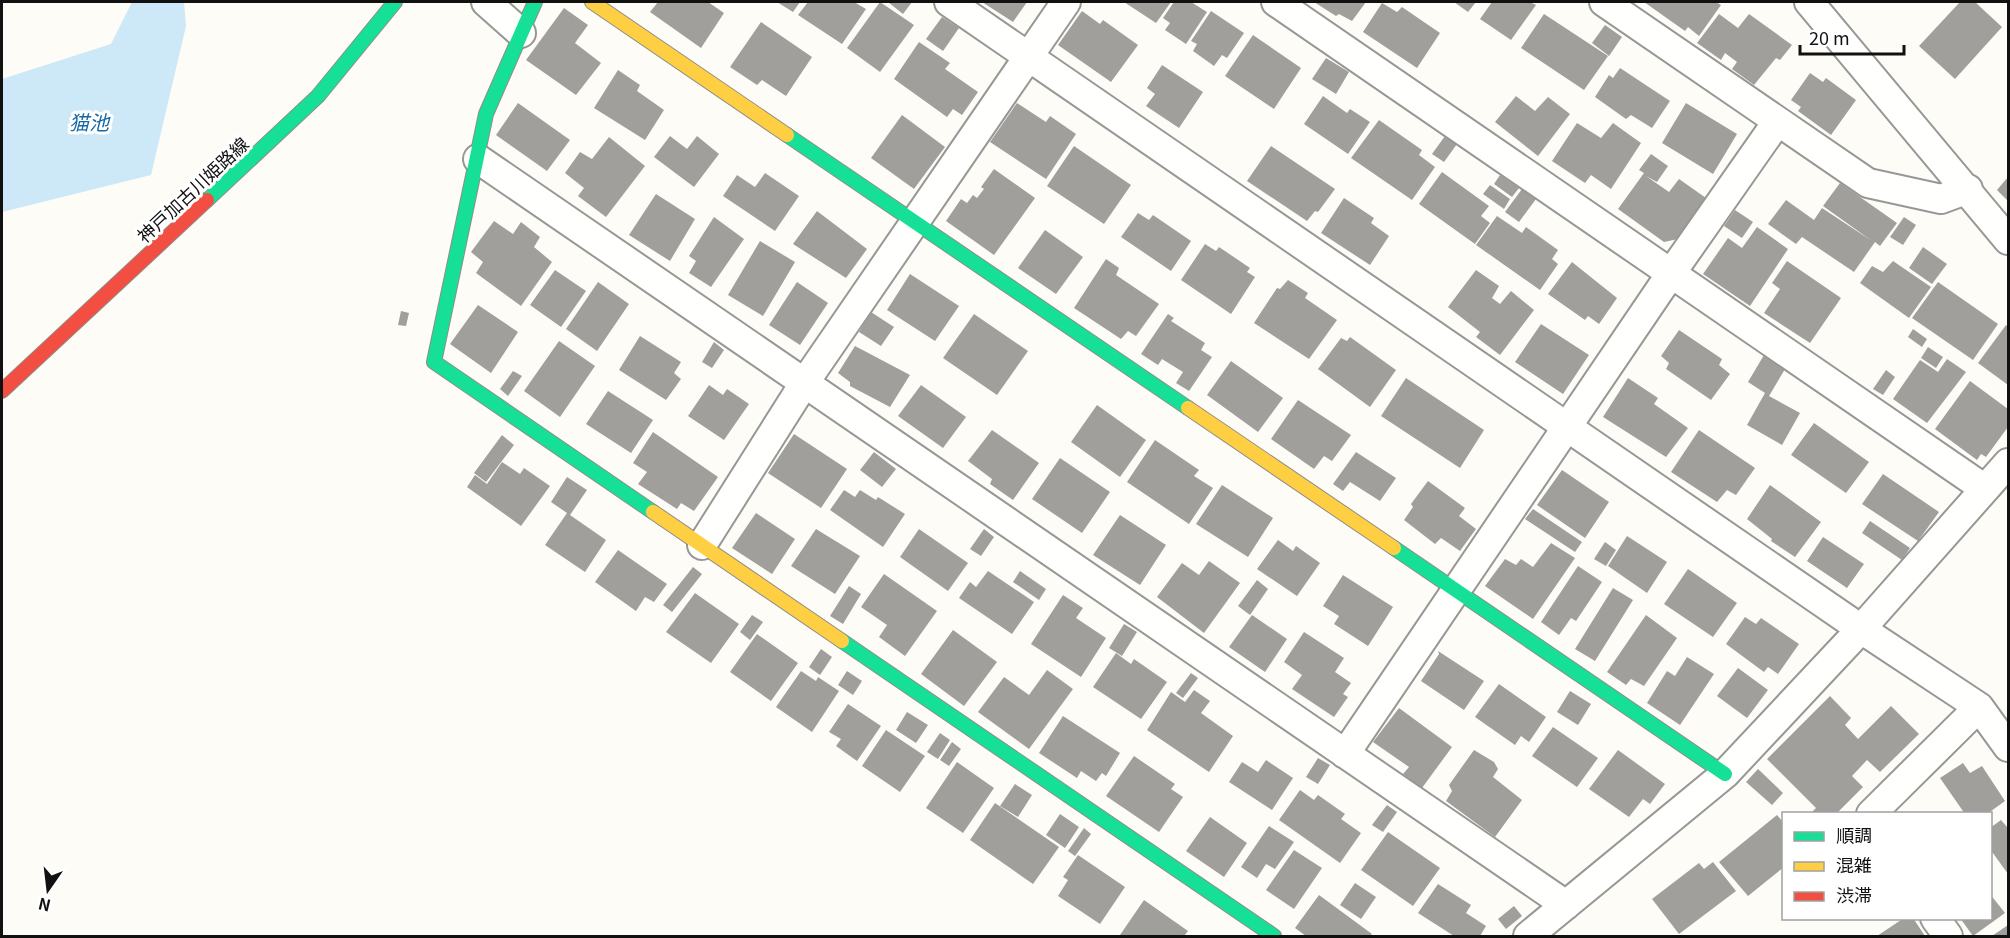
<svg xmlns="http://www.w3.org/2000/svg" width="2010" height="938" viewBox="0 0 2010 938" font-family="Georgia,'Noto Sans JP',serif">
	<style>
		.water { fill: #cde8f7 }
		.building { fill: #a19f9c }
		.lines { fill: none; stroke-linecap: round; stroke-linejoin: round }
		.street-casing { stroke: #979795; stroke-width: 32 }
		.fast-casing { stroke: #8e8d8b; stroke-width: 16 }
		.slow-casing { stroke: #8e8d8b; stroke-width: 16 }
		.jam-casing { stroke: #8e8d8b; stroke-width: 16 }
		.street { stroke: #fffffe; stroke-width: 28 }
		.fast { stroke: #16e098; stroke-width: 14 }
		.slow { stroke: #ffcf43; stroke-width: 14 }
		.jam { stroke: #f24e42; stroke-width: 14 }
		.labels { text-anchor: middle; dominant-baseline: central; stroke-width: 6; stroke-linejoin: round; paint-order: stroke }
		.street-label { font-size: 18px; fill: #111; stroke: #fff }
		.water-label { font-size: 20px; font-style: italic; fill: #1768a6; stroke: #fff }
	</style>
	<rect width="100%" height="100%" fill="#fdfcf7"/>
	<path class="water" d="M132 2H184L186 26 151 175 2 212V79L111 44Z"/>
	<path class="building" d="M658 2H708L724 13 701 48 650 12Z
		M777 2H800L793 12Z
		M808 2H854L866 9 842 44 798 15Z
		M880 2 914 25 880 72 847 48Z
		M888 2H912L903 14Z
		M982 2H1027L1013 22Z
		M1124 2H1171L1156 23Z
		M1174 2H1191L1207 12 1186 44 1165 30 1170 23 1163 18Z
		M1314 2H1366L1352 21 1339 14 1336 16Z
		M1454 2H1476L1468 12Z
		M1492 2H1530L1536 5 1511 40 1480 19Z
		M1644 2H1716L1721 5 1699 36 1688 27 1685 31Z
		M1960 2H1975L2002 27 1955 79 1919 46Z
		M1382 3 1397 12 1402 7 1440 33 1417 68 1363 32Z
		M564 8 588 25 575 43 601 63 576 95 526 60Z
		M1082 11 1100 24 1103 20 1138 45 1111 82 1058 45Z
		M1211 11 1244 33 1227 58 1222 55 1214 66 1193 51 1197 44 1191 41Z
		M1544 14 1608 56 1584 90 1521 48Z
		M1719 14 1738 28 1749 14 1792 45 1780 60 1776 58 1754 85 1732 69 1737 62 1725 53 1721 60 1697 43Z
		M942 17 959 28 943 51 926 39Z
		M761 22 812 57 786 96 762 80 757 85 730 67Z
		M1605 25 1622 37 1609 56 1592 43Z
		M1253 35 1301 68 1274 109 1225 76Z
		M919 42 950 63 945 69 978 92 962 115 953 109 947 117 894 79Z
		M1326 58 1349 72 1336 94 1312 79Z
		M1162 65 1203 92 1179 128 1146 106 1155 94 1147 88Z
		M1620 68 1670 101 1652 128 1631 115 1626 119 1595 97 1609 75 1613 78Z
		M618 70 640 85 637 91 664 110 645 140 594 108Z
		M1810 73 1823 82 1826 78 1856 100 1831 135 1798 111 1801 107 1791 100Z
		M1323 96 1347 113 1350 109 1370 122 1348 154 1304 124Z
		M1516 96 1535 111 1548 97 1570 114 1538 156 1495 122Z
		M518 103 570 140 547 171 496 135Z
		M1017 103 1046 122 1050 116 1076 134 1046 179 990 142Z
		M1686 103 1737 134 1713 174 1662 143Z
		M902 115 945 147 914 189 871 158Z
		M1379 120 1422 150 1419 155 1435 167 1412 200 1351 158Z
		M1577 123 1601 138 1613 123 1641 143 1611 189 1591 175 1585 183 1552 161Z
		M670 136 687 149 697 136 719 154 694 187 654 157Z
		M1445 136 1457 144 1444 162 1432 154Z
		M609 137 645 166 606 217 578 196 584 188 565 173 580 152 592 159Z
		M1074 146 1131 185 1104 224 1047 186Z
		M1271 146 1335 189 1318 212 1315 211 1307 221 1247 181Z
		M1651 154 1668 166 1657 182 1646 176 1669 192 1679 179 1706 198 1678 239 1664 242 1618 209 1644 173 1639 170Z
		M994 169 1035 198 994 255 946 221 961 199 967 203 973 195 977 198 984 189 981 187Z
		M1442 172 1489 206 1481 216 1490 223 1475 244 1419 204Z
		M765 173 799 196 775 231 723 196 737 175 755 187Z
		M1500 175 1519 188 1512 197 1494 184Z
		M2008 177V201L1997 190Z
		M1840 183 1897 223 1880 246 1875 242 1854 272 1802 237 1796 244 1768 224 1786 200 1814 220 1822 208 1872 241 1823 206Z
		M1490 185 1510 199 1504 209 1483 194Z
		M1522 189 1536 199 1519 222 1505 212Z
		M656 194 695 219 670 261 629 235Z
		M1344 198 1374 218 1371 223 1389 236 1370 265 1321 233Z
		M1735 210 1753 222 1742 238 1724 226Z
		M817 211 867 249 846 278 793 244Z
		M1138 213 1149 220 1153 215 1191 241 1171 271 1121 237Z
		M1497 216 1522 233 1526 227 1558 250 1552 259 1558 264 1540 290 1476 245Z
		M714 217 744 239 711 287 689 273 696 261 689 256Z
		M1904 217 1916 225 1903 245 1890 237Z
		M494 221 513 234 521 222 540 237 534 247 552 262 521 306 476 273 483 262 471 252Z
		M1757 227 1788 249 1750 306 1703 274 1728 238 1742 248Z
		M1045 230 1083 257 1056 294 1018 268Z
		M760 241 795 262 763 316 728 295Z
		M1205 244 1216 251 1219 247 1250 268 1247 272 1255 277 1231 314 1181 280Z
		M1923 247 1947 264 1932 284 1909 268Z
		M1106 259 1119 268 1116 275 1159 304 1136 336 1128 331 1121 339 1074 308Z
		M1787 261 1841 298 1810 343 1764 313 1780 289 1772 283Z
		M1893 261 1931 287 1909 318 1860 283 1872 266 1883 272Z
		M1572 262 1617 298 1599 324 1588 316 1585 320 1548 294Z
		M555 270 586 291 561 327 530 305Z
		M1476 270 1499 286 1492 298 1500 304 1511 291 1534 310 1500 355 1476 337 1480 332 1448 307Z
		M910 274 959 306 935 341 887 310Z
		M1288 280 1308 293 1305 298 1337 320 1309 359 1254 323 1277 288 1280 289Z
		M598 282 629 304 597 351 566 329Z
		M797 282 828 303 800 345 769 325Z
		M1938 282 1998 324 1973 360 1912 318Z
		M478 305 518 332 491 373 450 344Z
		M401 311 409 313 406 326 398 325Z
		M871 312 894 327 881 346 859 332Z
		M974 314 1028 351 997 395 943 358Z
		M1168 314 1174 318 1171 321 1205 343 1201 350 1212 357 1189 391 1176 383 1183 372 1162 359 1158 365 1141 354Z
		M1541 324 1589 355 1563 394 1515 362Z
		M2006 325 2008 327V385L1978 363Z
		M1913 329 1927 339 1922 347 1908 337Z
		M1679 330 1722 359 1719 365 1730 374 1711 400 1666 369 1669 363 1661 356Z
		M640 336 681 362 674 373 681 379 666 400 619 370Z
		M1350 337 1396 370 1370 407 1318 369 1341 338 1347 341Z
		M559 341 595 366 560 417 524 391Z
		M714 342 724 350 712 368 702 362Z
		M855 346 910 375 890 407 850 386V382L838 373Z
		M1928 347 1943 357 1936 368 1921 358Z
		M1764 355 1785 369 1769 396 1800 413 1782 445 1747 425 1765 393 1748 382Z
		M1947 359 1966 372 1927 423 1893 399 1920 360 1938 372Z
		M1231 361 1283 398 1258 432 1207 395Z
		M1886 370 1895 377 1883 395 1873 389Z
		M513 371 522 376 508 396 500 389Z
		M1406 378 1484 430 1460 468 1381 416Z
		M1628 378 1658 398 1654 404 1688 428 1666 457 1603 417Z
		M1970 381 2008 409V427L1986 457 1981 454 1977 460 1935 429Z
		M709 385 723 395 727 389 749 404 724 440 688 416Z
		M921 385 966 417 943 448 898 416Z
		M608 391 653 420 631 453 586 424Z
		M1298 400 1351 435 1332 461 1324 456 1314 469 1271 439Z
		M1097 405 1146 440 1120 477 1071 442Z
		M1814 423 1869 462 1846 493 1791 455Z
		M992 430 1039 463 1013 500 990 484 992 479 968 461Z
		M1699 430 1755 468 1736 495 1727 490 1717 502 1671 472Z
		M653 432 718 477 694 511 681 503 677 509 638 484 647 472 633 463Z
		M794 434 847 469 821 508 768 473Z
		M502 435 514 445 486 482 474 473Z
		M1155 440 1199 470 1194 476 1213 488 1189 524 1127 482Z
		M874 452 896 469 882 487 860 470Z
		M1356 452 1396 478 1380 501 1350 482 1343 491 1333 484Z
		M1060 458 1110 492 1082 533 1032 499Z
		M502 462 520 474 524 468 550 486 521 526 467 487 475 475 487 484Z
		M1562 470 1609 502 1585 538 1537 505Z
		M1883 474 1939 512 1918 541 1862 504Z
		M567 477 587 490 570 515 606 540 585 572 545 545 567 513 551 502Z
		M1428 481 1465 508 1459 516 1476 529 1460 551 1441 538 1435 544 1404 520 1413 507 1411 504Z
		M1222 485 1273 518 1248 557 1196 524Z
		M1770 485 1821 522 1795 557 1771 541 1772 539 1747 519Z
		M844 490 855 497 860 490 876 500 878 497 905 514 883 547 830 510Z
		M1533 509 1582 542 1575 552 1525 519Z
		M756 513 795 539 772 574 732 548Z
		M1120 515 1166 545 1140 585 1093 555Z
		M1870 521 1910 548 1902 560 1862 533Z
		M816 529 860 556 835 594 791 566Z
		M919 529 968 563 948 591 900 557Z
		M984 529 994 537 981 556 970 549Z
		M1627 536 1667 562 1647 593 1608 566Z
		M1823 537 1864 564 1847 588 1807 561Z
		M1278 540 1293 551 1296 546 1320 563 1297 596 1257 569Z
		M1605 542 1616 550 1606 566 1594 559Z
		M1551 543 1575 558 1533 619 1485 586 1505 559 1516 565 1521 559 1533 567Z
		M618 550 667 584 654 602 645 597 636 611 595 582Z
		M1209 561 1240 583 1204 633 1157 597 1182 563 1199 575Z
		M1578 566 1602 582 1576 621 1571 618 1559 635 1541 622Z
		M693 567 702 574 672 612 663 605Z
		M1688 569 1737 603 1713 637 1664 604Z
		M988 571 1034 602 1012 634 959 598 970 582 976 587Z
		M1020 571 1046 589 1039 600 1013 582Z
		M884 574 937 611 905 656 879 637 887 625 861 607Z
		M1343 575 1393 607 1368 646 1334 624 1339 616 1323 606Z
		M1257 580 1268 589 1250 615 1238 606Z
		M849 586 861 594 843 624 830 616Z
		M1613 588 1633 600 1595 661 1575 649Z
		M695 593 739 624 711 663 666 632Z
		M1063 595 1083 608 1076 618 1106 638 1081 677 1031 644Z
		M752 615 763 622 750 640 740 632Z
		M1252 615 1287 639 1265 672 1229 647Z
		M1646 615 1677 638 1644 686 1631 679 1626 685 1607 672Z
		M1745 617 1756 624 1761 618 1799 644 1778 674 1768 667 1764 672 1726 644Z
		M1124 624 1137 632 1122 656 1109 648Z
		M953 630 997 662 964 706 921 674Z
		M1304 632 1344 658 1335 672 1351 683 1343 694 1348 697 1334 717 1292 689 1302 675 1284 662Z
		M757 634 798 663 771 701 730 672Z
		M821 649 832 657 820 675 809 667Z
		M1438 651 1484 681 1464 710 1421 681 1439 654Z
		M1116 653 1131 664 1134 659 1167 682 1141 719 1093 687Z
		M1687 657 1714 674 1680 725 1647 703 1667 671 1675 676Z
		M1738 668 1768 690 1747 718 1717 696Z
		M1047 670 1073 689 1029 749 978 712 1004 677 1029 695Z
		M801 671 816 681 818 677 839 691 812 732 776 707Z
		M847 671 862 681 853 695 838 685Z
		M1191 673 1198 678 1183 698 1176 693Z
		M1499 684 1546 717 1529 742 1521 736 1515 745 1475 717Z
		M1194 690 1210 701 1201 713 1233 736 1209 772 1147 730 1171 692 1185 702Z
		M1570 691 1591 704 1578 725 1557 712Z
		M1830 696 1851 718 1845 725 1858 739 1891 706 1919 734 1880 772 1867 760 1852 776 1863 787 1836 814H1810L1816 808 1767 759Z
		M848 704 881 726 857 761 836 746 841 739 829 732Z
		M1399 708 1452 747 1422 788 1403 774 1409 767 1373 742Z
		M907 712 928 725 916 743 896 730Z
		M1063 716 1120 753 1106 776 1102 773 1096 781 1081 771 1077 778 1039 753Z
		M1553 727 1598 758 1577 787 1532 756Z
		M886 730 925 756 900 792 862 766Z
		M940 733 950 740 938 759 927 752Z
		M952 742 961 749 949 766 940 760Z
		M1474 750 1494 762 1498 769 1493 777 1522 800 1495 837 1446 801 1452 791 1449 785Z
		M1618 750 1665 784 1650 804 1643 799 1629 817 1589 789Z
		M1134 756 1175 784 1171 789 1183 797 1159 832 1106 796Z
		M1318 758 1330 765 1318 784 1306 777Z
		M1266 760 1293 778 1272 810 1229 782 1242 762 1258 772Z
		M957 762 994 788 963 833 926 808Z
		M1963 763 1970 773 1982 766 2005 801 1987 814H1965L1940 778Z
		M1758 769 1783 793 1772 805 1746 782Z
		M1015 784 1032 795 1018 817 1000 806Z
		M1300 790 1314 800 1318 795 1345 814 1341 819 1361 833 1340 863 1279 820Z
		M995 803 1059 847 1033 884 970 840Z
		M1387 805 1397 812 1383 832 1372 825Z
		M1060 814 1079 827 1065 848 1046 835Z
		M1777 815 1784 823V867L1748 896 1719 862Z
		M1210 817 1247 843 1224 877 1186 851Z
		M2001 820 2007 827 2008 826V874L1990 849V828Z
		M1269 826 1294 842 1275 869 1266 864 1257 878 1241 867Z
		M1084 828 1091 834 1075 856 1068 851Z
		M1388 832 1440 868 1413 906 1361 870Z
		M1294 850 1322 868 1294 909 1266 890Z
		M1078 855 1125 887 1100 924 1058 896 1068 880 1063 877Z
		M1713 862 1736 891 1679 934 1652 899 1699 863 1704 869Z
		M1355 883 1376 897 1361 919 1340 905Z
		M1438 884 1471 905 1466 913 1486 926 1480 936H1454L1418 913Z
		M1990 894 2005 913 1973 936 1960 918H1990Z
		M1319 895 1372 934 1370 936H1306L1295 928Z
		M1144 900 1188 931 1184 936 1120 935Z
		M1514 906 1522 916 1506 929 1498 919Z
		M1904 918H1913L1925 936H1877Z
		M2008 925V936H1992Z"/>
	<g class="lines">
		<defs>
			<path id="street" d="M486 2 521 33
				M949 2 1861 629 1979 707 2008 747
				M1276 2 1985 489
				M1604 2 1868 183 1941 199 1968 189
				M1809 2 2008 240
				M478 159 1566 905
				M702 545 805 382 1066 2
				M1345 754 1672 272 1777 122
				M1871 814 1979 707
				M1935 918 1948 936
				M1528 936 1725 774 1861 629 2008 463"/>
			<path id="fast" d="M535 2 486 114 434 362 653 512
				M787 135 1188 408
				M207 200 318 96 395 2
				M1394 548 1725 774
				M842 641 1274 936"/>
			<path id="slow" d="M592 2 787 135
				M1188 408 1394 548
				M653 512 842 641"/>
			<path id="jam" d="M2 391 207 200"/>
		</defs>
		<use href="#street" class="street-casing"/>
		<use href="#fast" class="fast-casing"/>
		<use href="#slow" class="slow-casing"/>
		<use href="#jam" class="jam-casing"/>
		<use href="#street" class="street"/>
		<use href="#fast" class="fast"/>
		<use href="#slow" class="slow"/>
		<use href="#jam" class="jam"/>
	</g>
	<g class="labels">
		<g class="street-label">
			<text transform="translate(192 189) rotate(-43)">神戸加古川姫路線</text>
		</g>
		<g class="water-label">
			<text x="89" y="121">猫池</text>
		</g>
	</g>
	<rect width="2010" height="938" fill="none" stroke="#111111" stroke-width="6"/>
	<rect x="1782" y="812" width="210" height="108" fill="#ffffff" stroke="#a0a0a0" stroke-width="1.5"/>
	<rect x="1794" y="832" width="30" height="9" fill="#16e098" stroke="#a0a0a0" stroke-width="1.5"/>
	<text x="1836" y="842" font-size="18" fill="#111111">順調</text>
	<rect x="1794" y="862" width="30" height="9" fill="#ffcf43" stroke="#a0a0a0" stroke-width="1.5"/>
	<text x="1836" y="872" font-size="18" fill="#111111">混雑</text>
	<rect x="1794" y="892" width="30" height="9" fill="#f24e42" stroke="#a0a0a0" stroke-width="1.5"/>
	<text x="1836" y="902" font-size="18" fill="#111111">渋滞</text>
	<g transform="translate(48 890) rotate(194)" stroke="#ffffff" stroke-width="4.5" paint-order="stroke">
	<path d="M0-4.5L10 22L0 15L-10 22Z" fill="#111111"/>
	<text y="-9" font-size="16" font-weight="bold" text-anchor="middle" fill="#111111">N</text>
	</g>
	<path d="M1800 45v9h104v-9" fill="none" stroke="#111111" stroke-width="3"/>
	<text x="1809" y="45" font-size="18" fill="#111111" stroke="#ffffff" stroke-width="4.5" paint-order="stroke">20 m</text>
</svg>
